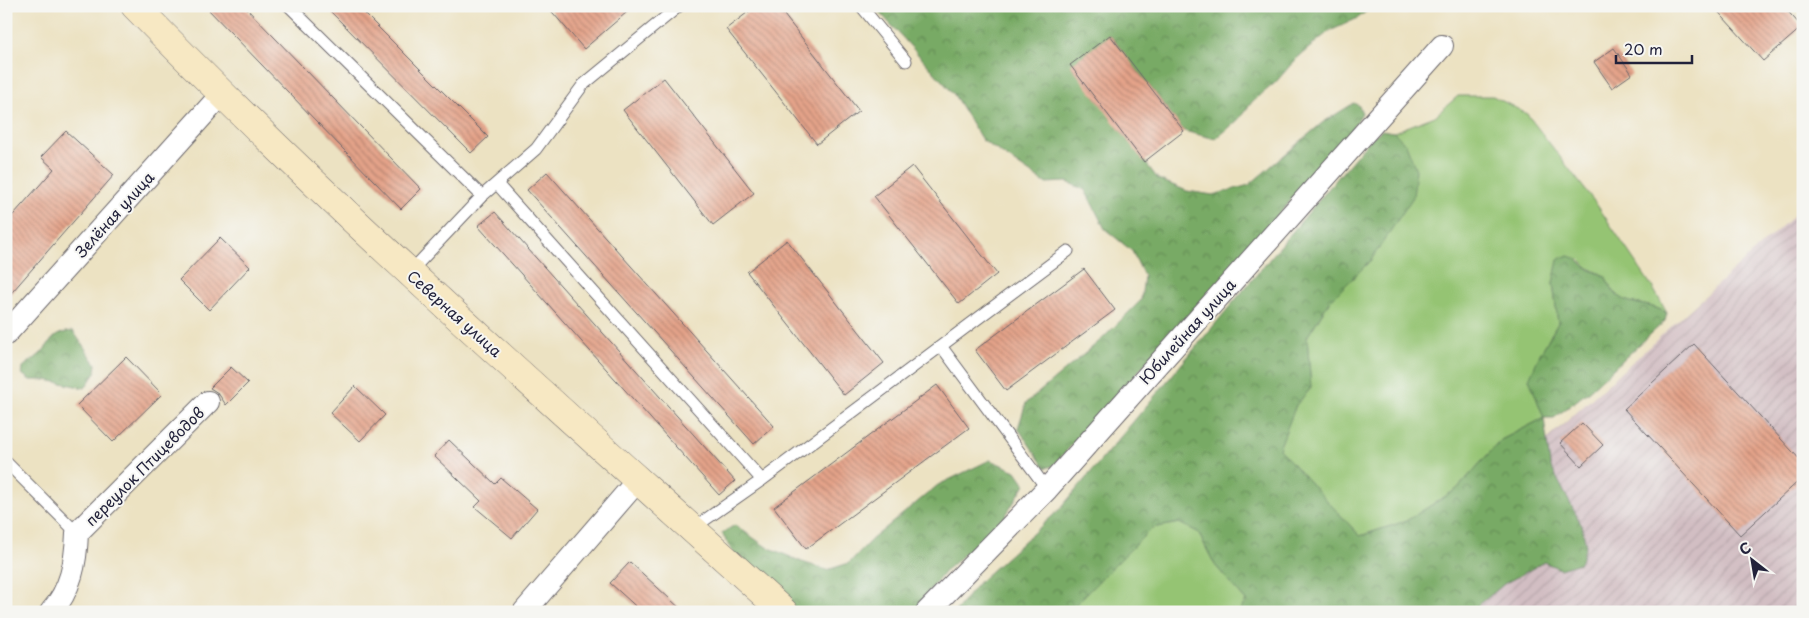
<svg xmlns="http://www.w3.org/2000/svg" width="1809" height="618" viewBox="0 0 1809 618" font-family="'Playpen Sans',sans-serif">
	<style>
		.industrial { fill: url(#industrial-furrows) }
		.grass { fill: #95c473; stroke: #5c7357 }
		.forest { fill: url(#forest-crowns); stroke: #4d6650 }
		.building { fill: url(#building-back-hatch) }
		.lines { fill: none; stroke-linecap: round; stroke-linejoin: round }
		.lane-casing { stroke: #69656a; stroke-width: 13 }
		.street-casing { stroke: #69656a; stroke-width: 24 }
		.secondary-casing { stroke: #69656a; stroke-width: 29 }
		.lane { stroke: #fff; stroke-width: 11 }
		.street { stroke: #fff; stroke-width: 22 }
		.secondary { stroke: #f7e8c3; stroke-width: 28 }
		.labels { text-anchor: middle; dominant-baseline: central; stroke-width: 4; stroke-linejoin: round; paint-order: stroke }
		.street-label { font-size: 15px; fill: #22223b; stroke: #f6f6f2 }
	</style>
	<defs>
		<pattern id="industrial-furrows" width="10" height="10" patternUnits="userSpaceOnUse" patternTransform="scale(1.25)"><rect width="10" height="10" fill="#d2bec3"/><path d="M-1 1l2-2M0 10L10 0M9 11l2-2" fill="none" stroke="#b4a3a8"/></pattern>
		<pattern id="forest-crowns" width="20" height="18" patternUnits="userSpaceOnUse" patternTransform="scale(1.25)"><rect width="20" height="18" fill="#78aa65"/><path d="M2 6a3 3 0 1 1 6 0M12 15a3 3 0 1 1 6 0" fill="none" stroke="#628a54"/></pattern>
		<pattern id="building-back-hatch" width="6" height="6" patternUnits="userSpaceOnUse" patternTransform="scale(1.25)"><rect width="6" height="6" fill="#e4a389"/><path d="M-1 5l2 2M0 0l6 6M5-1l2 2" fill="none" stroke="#b88471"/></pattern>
	</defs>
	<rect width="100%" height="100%" fill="#f6f6f2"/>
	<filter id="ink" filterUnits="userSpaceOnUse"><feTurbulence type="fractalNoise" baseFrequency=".02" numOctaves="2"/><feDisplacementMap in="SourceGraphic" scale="10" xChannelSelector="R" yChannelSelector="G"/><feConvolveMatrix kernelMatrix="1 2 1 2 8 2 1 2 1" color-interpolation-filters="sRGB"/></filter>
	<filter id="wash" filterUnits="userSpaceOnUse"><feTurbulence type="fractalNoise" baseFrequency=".0096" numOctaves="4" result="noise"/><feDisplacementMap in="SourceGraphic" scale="20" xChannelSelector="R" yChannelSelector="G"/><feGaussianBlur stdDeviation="1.12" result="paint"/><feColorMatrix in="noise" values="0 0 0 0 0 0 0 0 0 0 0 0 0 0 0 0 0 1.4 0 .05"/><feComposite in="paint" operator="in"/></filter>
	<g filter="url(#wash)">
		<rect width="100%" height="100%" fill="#ece2c2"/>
		<path class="industrial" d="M1803 207V612H1455L1415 559Z"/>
		<path class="grass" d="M1458 96H1493L1527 114 1597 205 1653 288 1667 313C1638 297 1622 313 1605 276L1587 267 1579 259 1553 283 1558 323 1540 354 1538 402 1544 418 1501 440 1457 489 1406 521 1360 536 1278 449 1296 405 1311 388 1307 337 1329 302 1371 260 1406 144 1394 132 1435 116Z
			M1179 523 1198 532 1215 565 1246 601 1239 612H1068L1152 528Z"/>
		<path class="forest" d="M874 6H1373L1358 18 1328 32 1295 60 1275 83 1252 102 1238 120 1216 139 1184 131 1110 35 1071 65 1158 179 1187 191 1213 195 1249 185 1322 123 1354 103 1359 106 1362 113 1351 131 1252 245 1053 466 1045 468 1018 428 1026 403 1102 339 1141 300 1144 276 1132 251 1105 229 1085 190 1067 182 1045 183 982 140 953 93Z
			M1382 130 1394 132 1406 144 1416 170 1413 197 1371 260 1329 302 1307 337 1311 388 1296 405 1279 449 1360 536 1406 521 1457 489 1501 440 1544 418 1529 379 1540 354 1558 323 1553 283 1558 260C1570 251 1576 259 1586 267 1591 271 1599 273 1605 276 1622 313 1638 297 1667 313L1665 321 1589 391 1554 418H1544L1550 465 1582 526 1586 546 1580 563 1560 569 1544 562 1504 584 1474 609V612H1239L1246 601 1215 565 1198 532 1179 523 1152 528 1068 612H955L980 581 1060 509 1371 138Z
			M73 331 96 364 95 373 85 388 46 380H30L22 374 23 367C28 362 34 360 39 355 53 342 50 333 73 331Z
			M990 460 1016 471 1025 484 1003 520 946 570 913 612H801L783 599 734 555 722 533 735 525 765 546 802 562 827 570 849 563 871 540 938 485Z"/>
		<g id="blocks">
			<path class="building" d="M205 6H244L421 189 401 209Z
				M325 6H357L488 137 471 153Z
				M547 6H634L584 49Z
				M756 6H777L859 111 817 144 726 29Z
				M1713 6H1783L1802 27 1763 61Z
				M1110 35 1184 131 1144 162 1070 65Z
				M1614 48 1632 74 1612 88 1594 62Z
				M664 78 754 193 713 225 623 110Z
				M66 131 114 175 6 299V223L54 169 41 157Z
				M912 166 997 274 959 304 874 196Z
				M547 172 774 426 754 444 527 190Z
				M495 212 735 481 719 495 478 226Z
				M220 238 250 267 209 310 179 280Z
				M787 240 884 363 844 395 747 272Z
				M1084 269 1115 310 1006 391 975 350Z
				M1694 344 1803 463V477L1740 535 1624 409Z
				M126 357 162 394 113 442 77 405Z
				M231 367 248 383 226 405 218 393 210 388Z
				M937 385 969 428 806 549 774 507Z
				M355 386 385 415 360 441 330 413Z
				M1582 423 1603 445 1581 466 1560 443Z
				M449 440 495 484 501 478 537 509 512 538 475 507 481 501 434 456Z
				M630 562 684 612H642L610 583Z"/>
		</g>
	</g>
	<g filter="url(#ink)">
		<use href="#blocks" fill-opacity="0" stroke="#69656a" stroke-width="1"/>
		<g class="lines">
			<defs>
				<path id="lane" d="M289 6 482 196
					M861 6 906 61
					M497 184 762 480
					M410 272 482 196 536 149 583 85 679 6
					M941 346 1047 489
					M6 462 77 533
					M692 529 762 480 1068 251"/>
				<path id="street" d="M6 334 221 95
					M51 612C71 590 76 562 77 533L208 402
					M524 612 638 480
					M927 612 1047 489 1442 46"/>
				<path id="secondary" d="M135 6C341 218 565 413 784 612"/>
			</defs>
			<use href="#lane" class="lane-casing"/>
			<use href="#street" class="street-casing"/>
			<use href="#secondary" class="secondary-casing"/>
			<use href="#lane" class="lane"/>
			<use href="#street" class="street"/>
			<use href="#secondary" class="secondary"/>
		</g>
	</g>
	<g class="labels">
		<g class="street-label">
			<text transform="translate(114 214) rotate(-48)">Зелёная улица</text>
			<text transform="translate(455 313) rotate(42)">Северная улица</text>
			<text transform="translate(1187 331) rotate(-48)">Юбилейная улица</text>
			<text transform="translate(144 466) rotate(-45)">переулок Птицеводов</text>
		</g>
	</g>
	<rect width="1809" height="618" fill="none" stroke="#f6f6f2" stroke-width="25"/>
	<g transform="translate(1752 560) rotate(329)" stroke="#f6f6f2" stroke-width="4" paint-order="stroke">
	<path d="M0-4L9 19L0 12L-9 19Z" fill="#22223b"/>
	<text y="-8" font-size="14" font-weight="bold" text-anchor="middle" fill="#22223b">С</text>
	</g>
	<path d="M1616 55v8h76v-8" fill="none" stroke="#22223b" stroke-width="2.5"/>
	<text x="1624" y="55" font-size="15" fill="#22223b" stroke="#f6f6f2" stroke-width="4" paint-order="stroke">20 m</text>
</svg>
